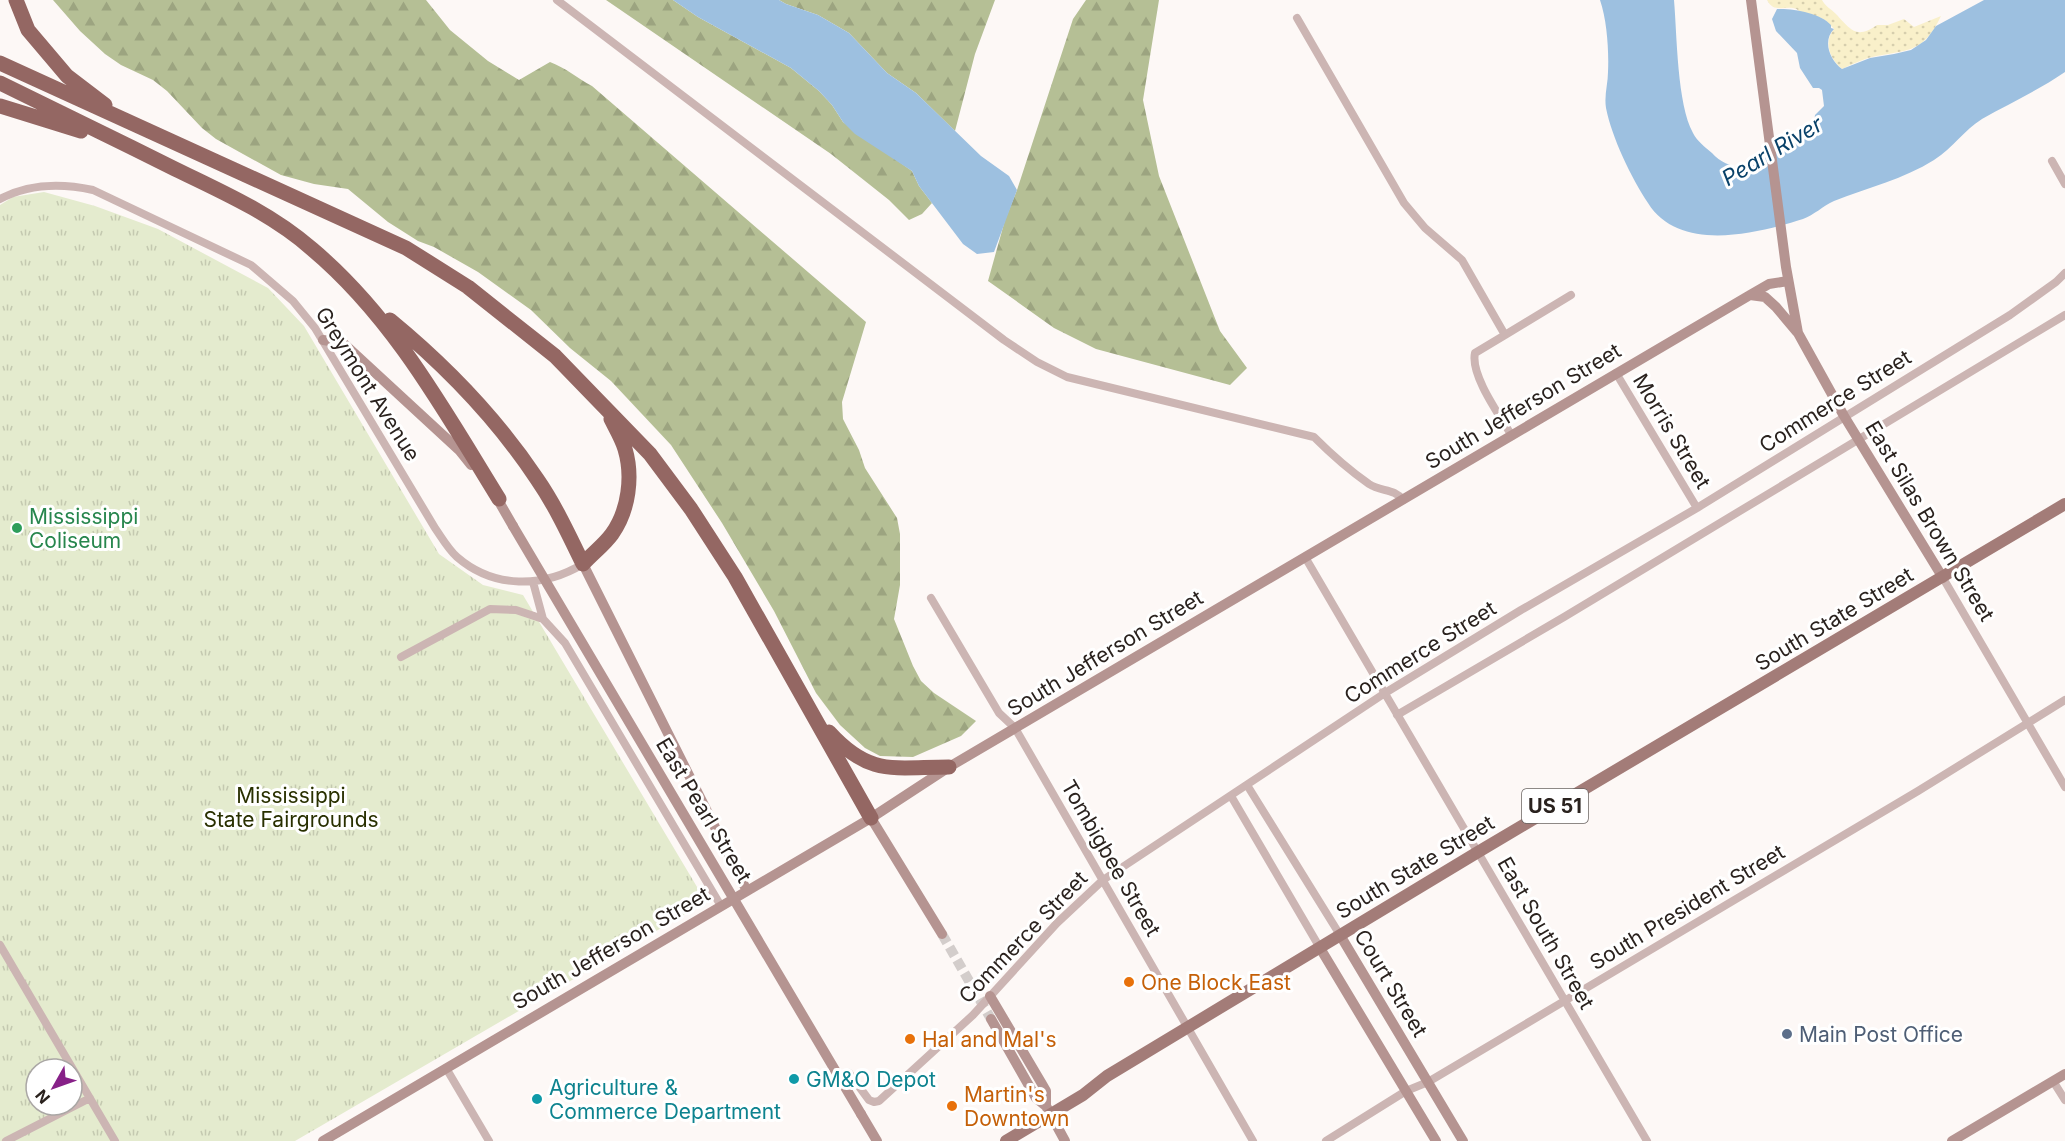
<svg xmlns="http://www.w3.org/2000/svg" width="2065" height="1141" viewBox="0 0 2065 1141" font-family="Inter,sans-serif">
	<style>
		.forest { fill: url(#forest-firs) }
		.sand { fill: url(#sand-dots) }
		.park { fill: url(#park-tufts); fill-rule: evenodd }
		.water { fill: #9dc0e0 }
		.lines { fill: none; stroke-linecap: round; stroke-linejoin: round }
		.secondary-tunnel { stroke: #d3cdcb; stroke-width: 10; stroke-dasharray: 10 5; stroke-linecap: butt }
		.street { stroke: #ccb5b3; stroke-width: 8 }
		.secondary { stroke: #b59491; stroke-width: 10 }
		.primary { stroke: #a37c78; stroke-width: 12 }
		.highway { stroke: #946763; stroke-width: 15 }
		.secondary-bridge { stroke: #b59491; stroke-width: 10 }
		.leisure-dot { fill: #2e9e5b; stroke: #fff; stroke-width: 2 }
		.food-dot { fill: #e8710a; stroke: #fff; stroke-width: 2 }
		.service-dot { fill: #5c6f8a; stroke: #fff; stroke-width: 2 }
		.culture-dot { fill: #0f9aa8; stroke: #fff; stroke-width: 2 }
		.labels { text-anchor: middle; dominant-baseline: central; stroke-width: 6; stroke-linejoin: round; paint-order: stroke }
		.shield { fill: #fff; stroke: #6a6462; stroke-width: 1.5 }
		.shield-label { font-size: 20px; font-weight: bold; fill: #2a221e }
		.street-label { font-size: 21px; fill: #2a221e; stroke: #fff }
		.leisure-label { font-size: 21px; fill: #27864d; stroke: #fff; text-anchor: start }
		.park-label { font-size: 21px; fill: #293000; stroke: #fff }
		.food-label { font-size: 21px; fill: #c56008; stroke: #fff; text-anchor: start }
		.service-label { font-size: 21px; fill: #4e5e75; stroke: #fff; text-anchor: start }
		.culture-label { font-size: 21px; fill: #0d838f; stroke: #fff; text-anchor: start }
		.water-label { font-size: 22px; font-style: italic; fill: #084169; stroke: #fff }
	</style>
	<defs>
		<pattern id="forest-firs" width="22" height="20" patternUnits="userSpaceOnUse" patternTransform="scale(1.5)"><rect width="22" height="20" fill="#b5bf95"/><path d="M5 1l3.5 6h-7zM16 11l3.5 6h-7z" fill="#9ca480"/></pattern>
		<pattern id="sand-dots" width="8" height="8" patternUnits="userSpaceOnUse" patternTransform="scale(1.5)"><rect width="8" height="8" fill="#f9f0ca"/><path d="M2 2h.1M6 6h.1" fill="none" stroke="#d6cead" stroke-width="1.8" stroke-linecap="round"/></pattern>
		<pattern id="park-tufts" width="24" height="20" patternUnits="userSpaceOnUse" patternTransform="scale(1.5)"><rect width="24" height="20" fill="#e4ebce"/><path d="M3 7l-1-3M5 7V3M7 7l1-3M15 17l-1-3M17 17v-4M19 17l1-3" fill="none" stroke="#c4c9b0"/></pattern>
	</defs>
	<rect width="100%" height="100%" fill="#fdf8f6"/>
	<path class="forest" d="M53 0H426L450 30 488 61 519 80 550 62C566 68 577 78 592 86L866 322 842 402 843 419 859 450 865 468 897 518 900 534V585L894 619 913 666 921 681 934 693 976 721 961 736 913 757 880 756 865 748 840 725 816 693 774 611 722 523 671 445 611 381 570 348 531 310 478 272 434 247 418 241 388 222 348 189 314 184 281 175 216 139 202 128 167 91 153 80 121 65 105 54 80 31Z
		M606 0H673L698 17 791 68 819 91 832 105 843 122 912 171 919 186 932 203 922 214 909 220 889 200 831 154Z
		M779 0H995L975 54 955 131 916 93 887 73 849 33 818 15 786 4Z
		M1086 0H1159L1143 100 1159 176 1220 331 1247 368 1230 385 1096 349 1054 328 988 281 1005 220 1017 190 1073 19Z"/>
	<path class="sand" d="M1767 0H1822C1825 6 1831 9 1836 14 1850 29 1856 40 1877 25H1888L1904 19 1914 27 1941 16C1922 56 1905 49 1868 58 1859 61 1850 65 1842 69 1830 59 1823 42 1834 29 1820 12 1818 20 1801 12 1796 10 1799 9 1793 8 1782 7 1773 12 1767 0Z"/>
	<path class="park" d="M44 192 95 206 158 229 268 288 304 326 439 554 483 585 523 595 706 902 295 1141H0V205L13 197ZM36 1069H72V1105H36Z"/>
	<path class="water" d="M673 0H779L786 4 818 15 849 33 887 73 916 93 981 156 1009 176 1017 190 994 252 977 254 963 244 919 186 912 171 855 134 843 122 832 105 819 91 791 68 698 17Z
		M1600 0H1674C1677 35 1677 104 1693 133 1697 141 1705 147 1712 153 1723 165 1738 170 1753 165L1809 131 1814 123 1815 115 1824 106 1822 90 1819 88H1813L1800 68 1797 53 1776 31 1772 19 1777 9C1792 8 1821 13 1831 25V28L1834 29C1822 41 1830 60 1842 69L1870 58 1894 54 1911 50 1926 40 1936 26 1984 0H2065V72C2039 90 2010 103 1982 119 1964 130 1954 147 1934 160 1904 179 1867 188 1834 201 1823 206 1814 215 1803 219 1756 234 1679 253 1648 203 1631 177 1612 138 1606 108 1604 95 1608 84 1608 72 1609 51 1607 20 1600 0Z"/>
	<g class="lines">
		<path class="secondary-tunnel" d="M942 934 991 1019"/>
		<path class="street" d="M557 0 1004 340 1037 362 1067 377 1314 437C1331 454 1349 470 1369 484 1381 492 1394 488 1403 500
			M1297 18 1404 203 1425 228 1462 260 1505 335 1475 353C1470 375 1500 416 1512 436
			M2052 161 2065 184
			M0 199C30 183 61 183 93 190L251 265 293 301 315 328 435 528C442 538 448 549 457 557 494 589 543 588 583 564
			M1505 335 1571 295
			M1616 373 1697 508
			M1305 557 1647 1141
			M1943 578 2065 787
			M533 582 543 619
			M931 598 999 713 1015 728 1253 1141
			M401 657 490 609 516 610 543 619 565 643 721 906
			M1397 715 1564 617 2065 315
			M1247 785 1340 935
			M1231 796 1320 948
			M0 945 115 1141
			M446 1068 489 1141
			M849 1073 869 1100 874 1102 879 1101 973 1015 1057 923 1103 880 1385 693 1521 610 1697 508 2010 315 2056 282 2065 273
			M2053 1081 2065 1100
			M6 1141 90 1098
			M1326 1141 1406 1091 1428 1082 1918 791 2065 700"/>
		<path class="secondary" d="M1751 0 1786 267 1798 333 1844 416 1943 578
			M1750 295 1765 297 1776 307 1797 332
			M323 340 343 343 459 450 471 465
			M494 493 513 526
			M583 564 747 891
			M871 818 942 934
			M1340 935 1463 1141
			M1320 948 1436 1141
			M990 996 1042 1084 1046 1091V1106
			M991 1019 1036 1098 1046 1106 1065 1141
			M861 1114 877 1141
			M323 1141 871 818 949 767 1750 295 1769 284 1788 281
			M1952 1141 2065 1074"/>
		<path class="primary" d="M1006 1141 1083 1095 1107 1076 1478 852 2065 504"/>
		<path class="highway" d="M16 0 28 30 67 76 105 105
			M0 63 406 248 468 287 555 356 650 454 691 509 735 577 871 818
			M0 83C59 112 117 140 175 169 223 192 272 214 312 249 393 317 444 410 499 499
			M0 106 81 131
			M390 320C446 366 497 419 537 479 555 505 569 535 583 564 592 554 604 545 612 534 629 510 633 476 625 449 622 439 616 429 611 419
			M829 732C870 777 894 767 949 767"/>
		<path class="secondary-bridge" d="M513 526 861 1114"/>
	</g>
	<circle class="leisure-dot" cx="17" cy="528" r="6"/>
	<g class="food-dot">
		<circle cx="1129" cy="982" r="6"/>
		<circle cx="910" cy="1039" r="6"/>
		<circle cx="952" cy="1106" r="6"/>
	</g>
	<circle class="service-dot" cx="1787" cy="1034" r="6"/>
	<g class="culture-dot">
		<circle cx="794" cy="1079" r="6"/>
		<circle cx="537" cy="1099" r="6"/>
	</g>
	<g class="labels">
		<rect class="shield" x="1522" y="789" width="66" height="34" rx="4.5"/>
		<g class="shield-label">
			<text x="1555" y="806">US 51</text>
		</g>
		<g class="street-label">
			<text transform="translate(368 384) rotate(58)">Greymont Avenue</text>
			<text transform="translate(1835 401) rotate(-32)">Commerce Street</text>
			<text transform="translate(1523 406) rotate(-31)">South Jefferson Street</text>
			<text transform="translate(1672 431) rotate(59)">Morris Street</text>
			<text transform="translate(1930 521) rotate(59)">East Silas Brown Street</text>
			<text transform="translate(1834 619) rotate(-31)">South State Street</text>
			<text transform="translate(1420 652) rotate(-32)">Commerce Street</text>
			<text transform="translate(1105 653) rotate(-31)">South Jefferson Street</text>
			<text transform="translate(704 810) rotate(59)">East Pearl Street</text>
			<text transform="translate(1111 858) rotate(60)">Tombigbee Street</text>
			<text transform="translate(1415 867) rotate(-31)">South State Street</text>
			<text transform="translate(1687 907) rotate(-31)">South President Street</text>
			<text transform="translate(1546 933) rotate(60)">East South Street</text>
			<text transform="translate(1023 937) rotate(-46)">Commerce Street</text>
			<text transform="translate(611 948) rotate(-30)">South Jefferson Street</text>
			<text transform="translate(1391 983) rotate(59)">Court Street</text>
		</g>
		<g class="leisure-label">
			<text x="29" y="516">Mississippi<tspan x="29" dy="24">Coliseum</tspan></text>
		</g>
		<g class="park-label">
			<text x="291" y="795">Mississippi<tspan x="291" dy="24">State Fairgrounds</tspan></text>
		</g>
		<g class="food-label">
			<text x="1141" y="982">One Block East</text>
			<text x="922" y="1039">Hal and Mal's</text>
			<text x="964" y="1094">Martin's<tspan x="964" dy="24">Downtown</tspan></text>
		</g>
		<g class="service-label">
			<text x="1799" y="1034">Main Post Office</text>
		</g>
		<g class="culture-label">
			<text x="806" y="1079">GM&amp;O Depot</text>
			<text x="549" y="1087">Agriculture &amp;<tspan x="549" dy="24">Commerce Department</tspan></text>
		</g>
		<g class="water-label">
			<text transform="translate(1772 151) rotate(-31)">Pearl River</text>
		</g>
	</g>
	<g transform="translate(54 1087) rotate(230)"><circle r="28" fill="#ffffff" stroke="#aaa7a5" stroke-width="1.5"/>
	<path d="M0-4.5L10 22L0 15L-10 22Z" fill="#872188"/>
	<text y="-9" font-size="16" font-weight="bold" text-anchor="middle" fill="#2a221e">N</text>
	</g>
</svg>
